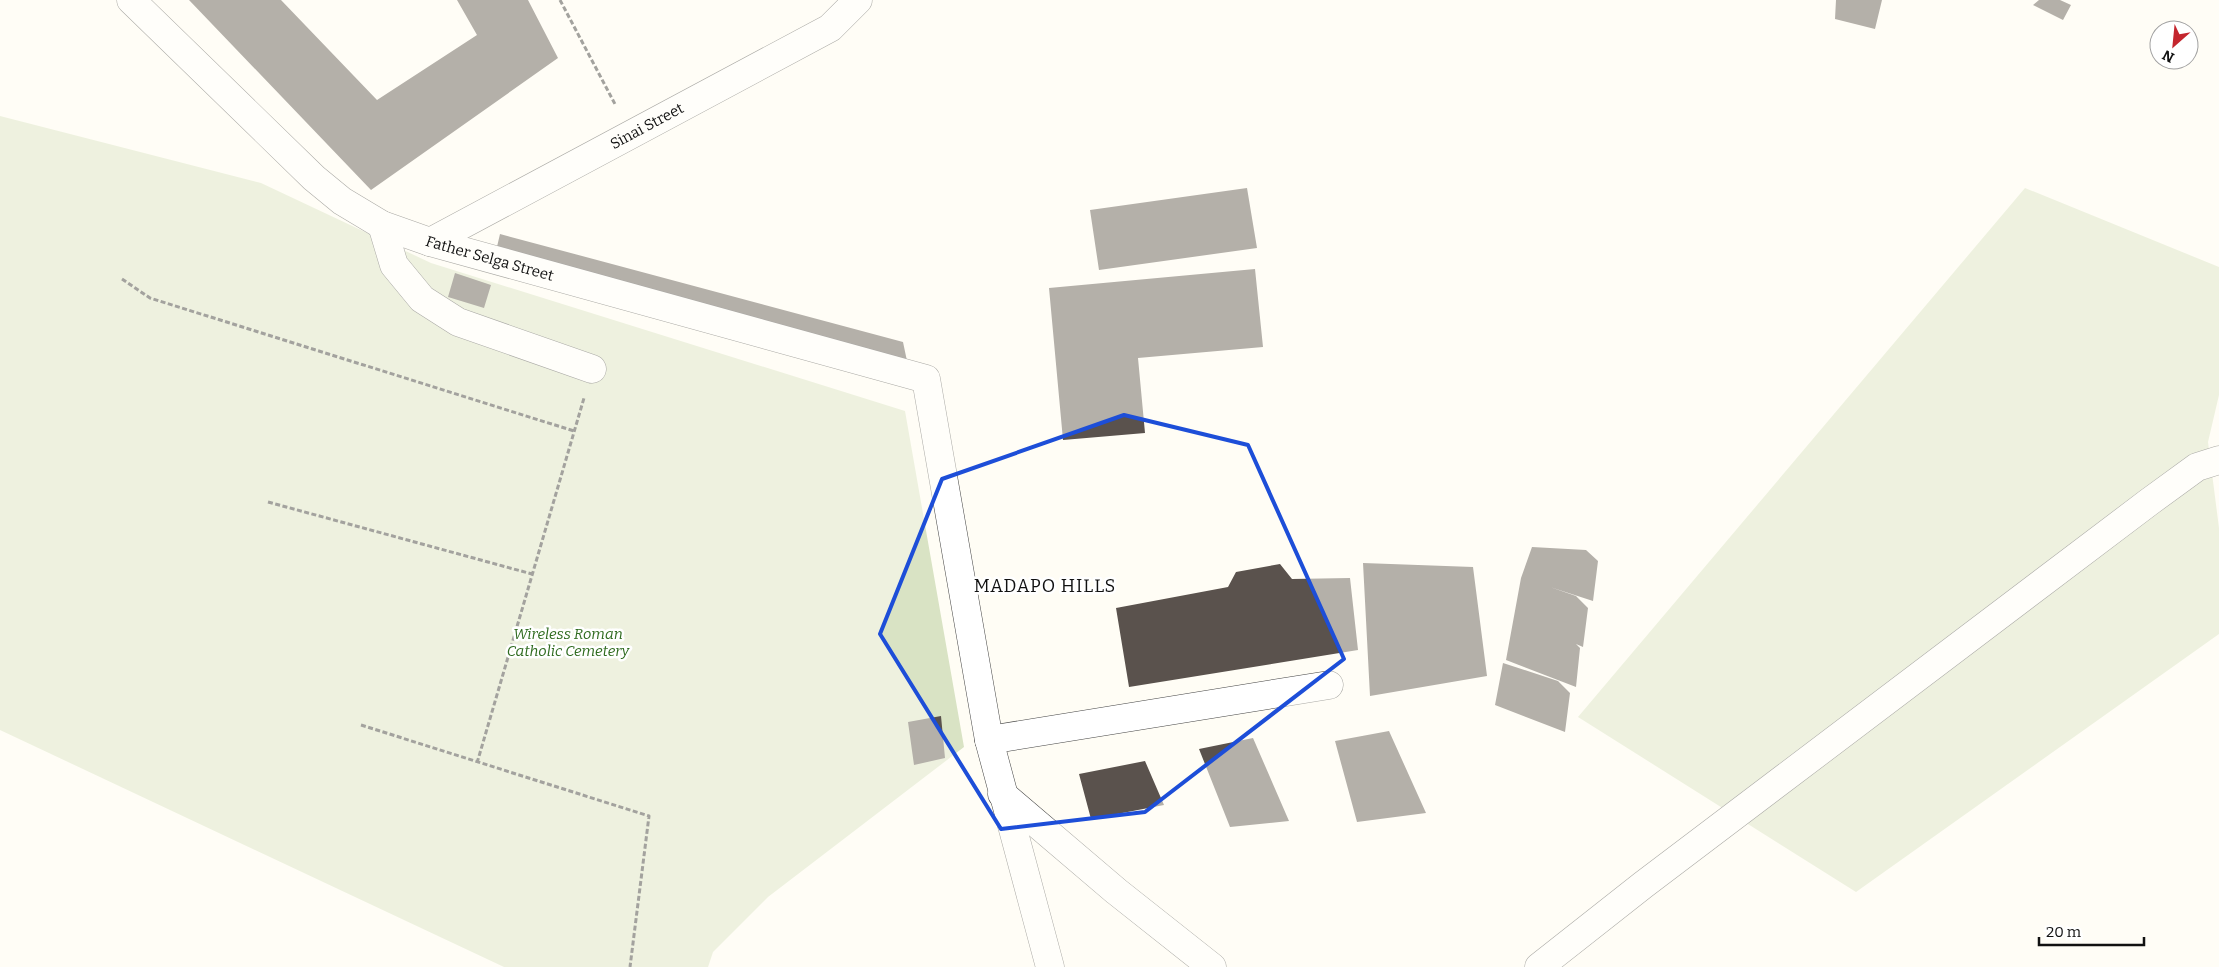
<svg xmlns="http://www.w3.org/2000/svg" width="2219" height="967" viewBox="0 0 2219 967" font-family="Bitter,serif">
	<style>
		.cemetery { fill: #d9e3c4 }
		.building { fill: #5a524d }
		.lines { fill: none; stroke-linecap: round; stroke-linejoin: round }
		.minor-casing { stroke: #444; stroke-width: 29 }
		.path { stroke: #333; stroke-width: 3; stroke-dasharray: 5 2.5; stroke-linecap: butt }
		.minor { stroke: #fff; stroke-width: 28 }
		.marked { fill: none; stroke: #1d4ed8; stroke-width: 4; stroke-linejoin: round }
		.labels { text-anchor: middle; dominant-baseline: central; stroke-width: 5; stroke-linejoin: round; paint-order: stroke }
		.street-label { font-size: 15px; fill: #111; stroke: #fff }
		.park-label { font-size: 15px; font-style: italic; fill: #2f6b1f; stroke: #fff }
		.quarter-label { font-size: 18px; letter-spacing: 1px; fill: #111; stroke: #fff }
	</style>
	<rect width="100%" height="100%" fill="#fffdf5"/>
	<path class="cemetery" d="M0 116 261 183 431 263 905 411 964 747 768 897 713 952 708 967H504L0 730Z
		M2025 188 2219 267V395L2208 442 2219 528V634L1856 892 1578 717Z"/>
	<path class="building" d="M189 0H281L377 100 477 35 457 0H528L558 58 371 190Z
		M1836 0H1882L1875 29 1835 19Z
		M2039 0H2060L2071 5 2063 20 2033 5Z
		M1247 188 1257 248 1099 270 1090 210Z
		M500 234 903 342 907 361 496 251Z
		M1255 269 1263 347 1138 358 1145 433 1063 440 1049 288Z
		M455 273 491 285 484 308 448 297Z
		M1532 547 1586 550 1598 561 1593 601 1550 587 1576 596 1588 608 1583 647 1576 644 1580 648 1576 687 1506 660 1521 578Z
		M1363 563 1473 567 1487 676 1370 696Z
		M1280 564 1292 579 1350 578 1358 650 1129 687 1116 608 1228 587 1236 572Z
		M1503 663 1558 681 1570 693 1565 732 1495 705Z
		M941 716 945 758 914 765 908 722Z
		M1389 731 1426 813 1357 822 1335 741Z
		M1253 738 1289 821 1230 827 1199 749Z
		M1145 761 1164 805 1091 819 1079 774Z"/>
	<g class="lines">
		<defs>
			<g id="minor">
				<path id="s1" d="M131 0 314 178 342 201 382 225 430 242 926 379 989 740 1050 967"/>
				<path d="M382 225 394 265 422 299 458 322 592 369"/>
				<path id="s2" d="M430 242 830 28 858 0"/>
				<path d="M989 740 1329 685"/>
				<path d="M1002 794 1116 891 1212 967"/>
				<path d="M1539 967 1643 885 2149 502 2197 467 2219 460"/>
			</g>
		</defs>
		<use href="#minor" class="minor-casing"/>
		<path class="path" d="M560 0 616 106
			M122 279 150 298 574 431
			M268 502 532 574
			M361 725 649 816 630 967
			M477 763 584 398"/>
		<use href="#minor" class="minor"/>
	</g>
	<path d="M0 0H2219V967H0ZM1124 415 1248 445 1344 659 1145 812 1001 829 880 634 942 479Z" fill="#fffdf5" fill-opacity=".55" fill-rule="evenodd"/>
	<path class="marked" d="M1124 415 1248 445 1344 659 1145 812 1001 829 880 634 942 479Z"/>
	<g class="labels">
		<g class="street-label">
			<text stroke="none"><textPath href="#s2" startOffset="246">Sinai Street</textPath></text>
			<text stroke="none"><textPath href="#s1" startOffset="451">Father Selga Street</textPath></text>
		</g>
		<g class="park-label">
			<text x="568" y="634">Wireless Roman<tspan x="568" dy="17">Catholic Cemetery</tspan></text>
		</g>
		<g class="quarter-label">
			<text x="1045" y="586">MADAPO HILLS</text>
		</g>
	</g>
	<g transform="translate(2174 45) rotate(207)"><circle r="24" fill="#ffffff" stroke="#a0a0a0"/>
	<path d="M0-4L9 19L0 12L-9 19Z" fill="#c4262e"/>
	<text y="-8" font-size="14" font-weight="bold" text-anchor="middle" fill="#111111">N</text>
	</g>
	<path d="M2039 937v8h105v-8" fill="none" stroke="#111111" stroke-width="2.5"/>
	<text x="2046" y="937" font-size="15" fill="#111111" stroke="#ffffff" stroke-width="4" paint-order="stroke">20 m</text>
</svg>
